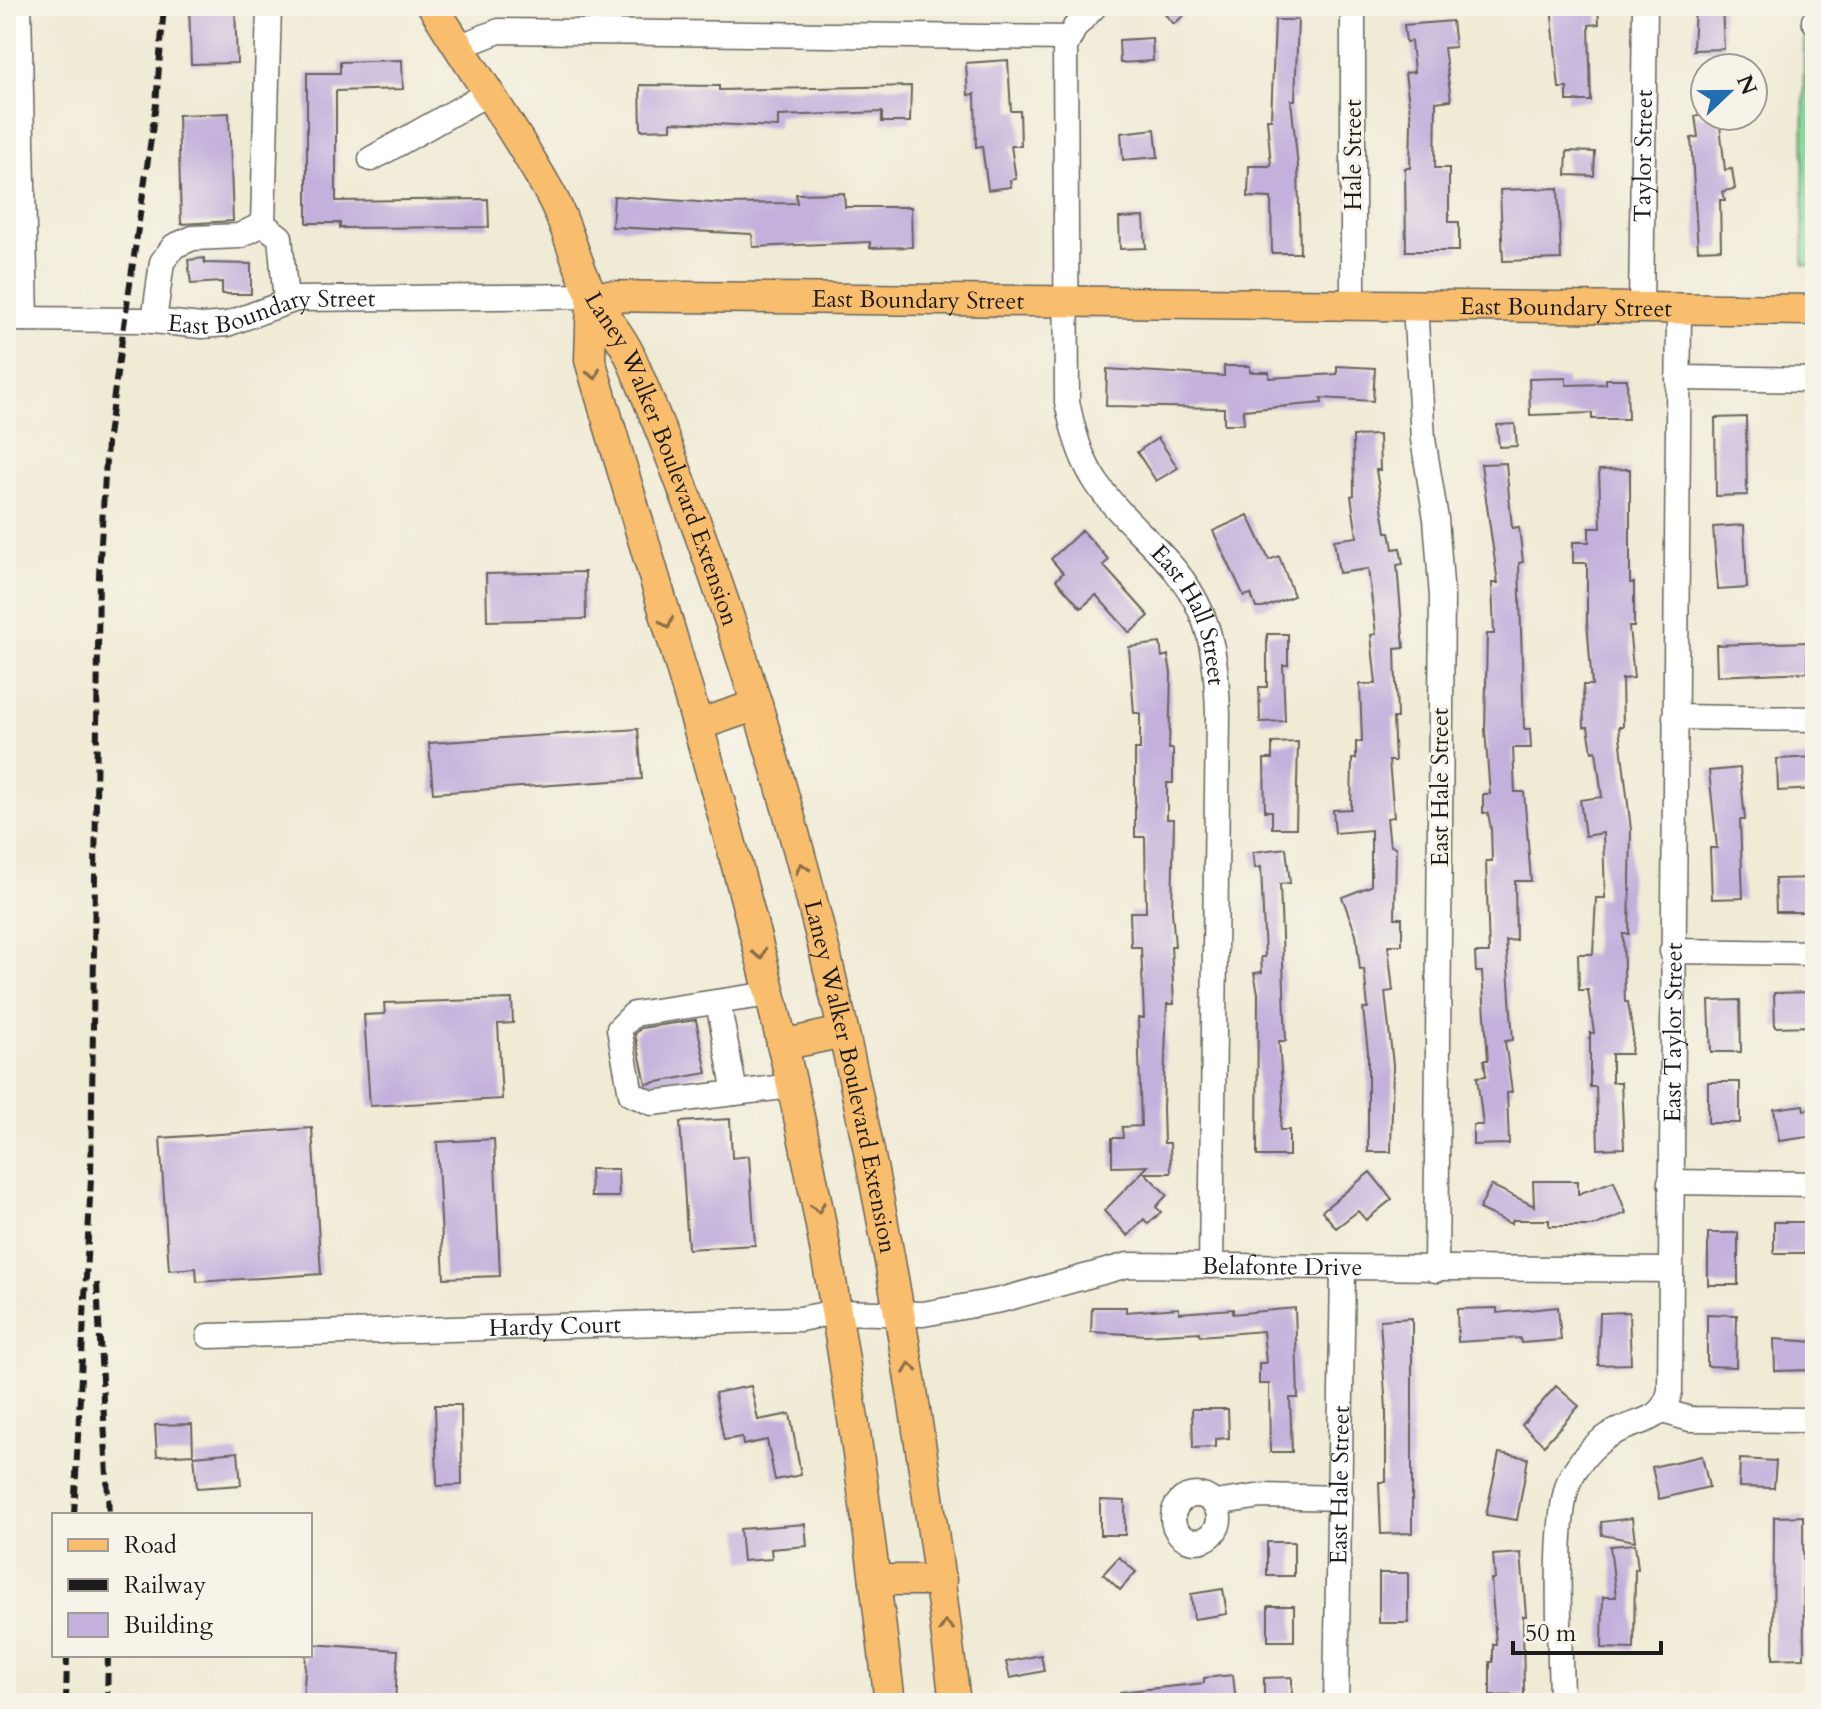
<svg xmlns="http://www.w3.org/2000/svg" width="1821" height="1709" viewBox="0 0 1821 1709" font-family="Cardo,serif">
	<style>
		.green { fill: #87d99b; stroke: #527a5c; stroke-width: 2 }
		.building { fill: #c3b0dc }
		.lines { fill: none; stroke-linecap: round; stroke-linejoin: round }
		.minor-casing { stroke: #66645d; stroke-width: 27 }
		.major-casing { stroke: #66645d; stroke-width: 33 }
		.minor { stroke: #fff; stroke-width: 24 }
		.major { stroke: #f9be6d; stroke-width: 30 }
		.rail { stroke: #1c1c1c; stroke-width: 6; stroke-dasharray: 12 6; stroke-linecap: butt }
		.oneway { stroke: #8a6d44 }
		.labels { text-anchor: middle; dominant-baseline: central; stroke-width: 6; stroke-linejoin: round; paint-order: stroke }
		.street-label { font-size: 24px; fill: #1c1c1c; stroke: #f7f3e8 }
	</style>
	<rect width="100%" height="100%" fill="#f7f3e8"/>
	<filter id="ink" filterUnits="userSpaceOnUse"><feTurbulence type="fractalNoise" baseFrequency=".0125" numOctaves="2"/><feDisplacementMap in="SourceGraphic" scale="16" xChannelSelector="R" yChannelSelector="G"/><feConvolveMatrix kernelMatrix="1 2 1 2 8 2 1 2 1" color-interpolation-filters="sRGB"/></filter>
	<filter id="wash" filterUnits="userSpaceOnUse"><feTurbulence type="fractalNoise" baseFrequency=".006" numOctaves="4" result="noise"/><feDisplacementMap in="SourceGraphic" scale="32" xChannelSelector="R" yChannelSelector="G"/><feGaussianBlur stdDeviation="1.8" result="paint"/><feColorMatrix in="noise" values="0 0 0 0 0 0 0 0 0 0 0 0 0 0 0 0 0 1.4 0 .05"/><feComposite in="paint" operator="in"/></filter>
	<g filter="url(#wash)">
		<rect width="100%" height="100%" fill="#f0ebd5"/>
		<path class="green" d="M1804 6H1815V265H1803Z"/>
		<g id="blocks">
			<path class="building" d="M189 6H235L237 63 191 64Z
				M1157 6H1194L1174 24Z
				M1551 6H1598L1599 24 1589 25 1591 101H1567V88H1559Z
				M1695 6H1722L1724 49 1693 50Z
				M1275 20H1298L1295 100H1291L1298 167 1300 253H1272L1271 198 1248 197 1249 166H1271L1267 119H1271Z
				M1452 21 1455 47 1444 48 1451 100 1436 102 1435 168H1449V222H1459V251H1406L1405 168H1410L1411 120 1405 73 1414 72 1411 41 1406 42 1404 25Z
				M1152 38 1153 61 1120 63 1119 40Z
				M402 60 403 89 336 91V201L488 199 489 227 340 228V223H307V73H340V62Z
				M1008 60 1011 111H1020L1021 146H1011L1016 179 1010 180 1011 187 988 190 982 146 976 147 975 94 968 95 966 63Z
				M640 85 719 86V90L911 86 910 122H882V112L778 116V127L671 122V129L641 130Z
				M229 113 233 221 181 224 178 115Z
				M1695 116H1719L1725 170 1732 169 1735 189 1723 191 1725 200H1720L1721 249 1698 250 1691 138 1698 137Z
				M1155 129 1158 157 1123 160 1121 133Z
				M1567 151 1595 152 1594 176 1566 175Z
				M1558 188 1561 259 1503 261 1500 190Z
				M844 193 845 207H911L912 247 870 248V242L753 247 752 234 612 227 614 196 726 204 797 203 796 194Z
				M1144 217 1146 248 1120 249 1119 218Z
				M204 258 205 263 251 264V294H222V282L191 284 188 260Z
				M1224 366H1250V372H1269V378L1337 374V366L1375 368 1373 401 1321 398 1322 403 1243 410 1244 424H1224V408L1106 406 1107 369 1224 376Z
				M1566 378V385L1606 384V379H1627L1628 419H1592V413L1530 415 1529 379Z
				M1746 417 1747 495 1716 496 1715 418Z
				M1515 424 1517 446 1499 447 1497 425Z
				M1379 435 1380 470H1376L1386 532H1390L1393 549 1400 548 1403 564 1397 565 1404 648 1395 649 1397 718H1393L1395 761H1389L1394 817 1387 818 1390 846 1396 847 1395 918H1402V945H1388L1393 991 1385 992 1393 1065 1391 1152H1368V1052L1363 1009 1368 1008 1364 969 1360 970 1356 934 1342 897 1371 886V830L1335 833 1333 810 1351 809 1352 759H1356V742H1362L1360 684H1376L1371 635 1376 634 1368 569 1339 573 1334 540 1357 537 1351 496 1354 495 1353 436Z
				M1158 438 1178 468 1156 481 1137 452Z
				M1506 463 1512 528 1519 527 1523 562 1519 563 1524 729H1530L1531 748H1513L1515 792H1524L1531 881H1515L1516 940 1506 941 1513 1040 1505 1041 1512 1092 1507 1093 1509 1144 1473 1145V1125H1483L1477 1077 1486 1076 1484 1060H1488L1482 972H1476L1475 953H1489L1486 861H1492L1491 829 1488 813H1483V794H1490L1485 730 1487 634H1494L1492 583H1498L1481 464Z
				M1630 469V583H1634V627H1629L1634 678 1622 679 1623 727H1619L1631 830 1629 934H1623L1625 1002H1628L1633 1036 1631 1054H1612V1082H1621L1624 1148 1598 1149 1596 1087H1590V1033H1594L1588 990H1579L1578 954H1593L1596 898H1605L1603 833 1585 836 1580 800 1602 797 1596 751 1592 752 1588 727H1584L1583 685H1592L1587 621V563H1573V542H1589V528H1601L1599 470Z
				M1248 515 1269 560 1279 556 1294 596 1263 608H1256L1251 594 1244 596 1213 531Z
				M1744 525 1747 588 1718 590 1713 527Z
				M1082 530 1109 560 1103 565 1149 616 1130 633 1096 595 1081 608 1056 580 1063 573 1051 559Z
				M585 572 586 619 487 621 486 574Z
				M1267 634H1288V665H1283L1285 721 1260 722 1259 687H1267Z
				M1807 642 1808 672 1717 676 1716 645Z
				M1160 643 1162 657 1168 655 1171 673 1169 749H1173V783H1167V819H1174L1172 911 1175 946H1171L1174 1004H1167L1163 1108 1164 1143H1170L1171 1173H1145L1167 1195 1156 1207 1161 1212 1148 1224 1144 1219 1128 1236 1104 1211 1148 1166 1112 1167V1138H1123L1122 1127 1141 1126 1138 1018H1144L1141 947H1131L1130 912H1146L1145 837H1135V749H1140V713H1134L1129 647Z
				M638 729 642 779 433 793 429 743Z
				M1298 742 1296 828H1272V811H1265L1264 759H1272V743Z
				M1815 757V789L1778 791 1777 759Z
				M1740 768 1745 820H1740L1743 898 1712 899 1710 848H1717L1709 771Z
				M1286 848 1290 883 1280 884 1286 1041H1279L1283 1099 1280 1130H1289V1156H1257L1258 993 1254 973 1262 972 1261 957H1265L1261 867 1255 868 1253 852Z
				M1815 878V912H1776L1775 879Z
				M1814 992 1815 1026 1775 1027 1774 993Z
				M512 999 513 1023 498 1024 502 1099 370 1106 364 1015 385 1014 384 1003Z
				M1740 1000 1741 1052H1711L1709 1001Z
				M696 1020 707 1073 646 1084 635 1034 641 1028Z
				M1708 1082H1740V1123H1708Z
				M1803 1105 1804 1110 1815 1108V1136L1779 1141 1774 1109Z
				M730 1119 732 1158 749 1156 755 1245 688 1249 680 1122Z
				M312 1128 321 1274 197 1282 196 1268 169 1270 160 1138Z
				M494 1139 500 1276 444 1278 437 1142Z
				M590 1169H618L619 1197H591Z
				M1370 1172 1392 1199 1366 1220 1358 1211 1336 1228 1322 1211Z
				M1533 1181H1578V1194L1614 1181 1626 1213 1593 1226H1549V1220H1513L1511 1224 1479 1209 1491 1185 1534 1206Z
				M1774 1222H1813L1814 1253H1774Z
				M1708 1233H1738V1285H1708Z
				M1092 1307H1126V1312L1179 1308V1313L1233 1309V1314L1295 1308 1298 1398H1290L1292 1452H1270L1269 1384H1259V1363H1266L1263 1331 1200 1336 1199 1332 1146 1335 1091 1332Z
				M1558 1307 1561 1340 1521 1343 1520 1338 1458 1342 1457 1309 1497 1308V1313Z
				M1629 1312 1631 1364 1598 1365 1600 1313Z
				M1707 1314 1737 1315 1736 1367 1707 1366Z
				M1412 1318V1533L1381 1534 1379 1482H1386V1409L1380 1320Z
				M1774 1339 1815 1342V1370L1775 1371Z
				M751 1386 758 1420 790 1414 801 1475 775 1480 767 1440 743 1445 742 1437 724 1440 715 1393Z
				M1556 1386 1579 1406 1544 1445 1522 1425Z
				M435 1405H461L462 1485 437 1486Z
				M1192 1409H1228L1229 1438 1215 1439V1447L1193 1448Z
				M192 1424 193 1454 157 1456 155 1425Z
				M238 1452 241 1485 197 1488 194 1456Z
				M1499 1453 1528 1458 1517 1520 1486 1515Z
				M1702 1456 1709 1487 1659 1499 1652 1467Z
				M1740 1459 1776 1461 1774 1488 1739 1487Z
				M1100 1500 1125 1501V1535H1100Z
				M1803 1516 1804 1658 1773 1659 1774 1517Z
				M1632 1518 1635 1541 1602 1535 1601 1522Z
				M805 1524 807 1546 771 1549 772 1559 743 1561 740 1529Z
				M1267 1542H1294V1576H1267Z
				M1635 1544 1638 1569H1635L1634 1649 1602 1648 1603 1597H1616L1610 1546Z
				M1521 1553 1526 1616H1523L1524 1695 1490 1696V1662H1493V1644H1496L1491 1579H1495L1493 1555Z
				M1119 1557 1136 1572 1120 1590 1103 1574Z
				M1379 1573H1408V1623H1379Z
				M1223 1589 1227 1614 1194 1619 1191 1594Z
				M1268 1606H1294V1641H1268Z
				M310 1644 398 1650 395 1703H303L306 1655H310Z
				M1041 1655 1044 1671 1010 1678 1006 1662Z
				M1233 1675 1236 1703H1121L1120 1692 1204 1683V1678Z
				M1292 1677V1703H1264V1678Z"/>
		</g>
	</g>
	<g filter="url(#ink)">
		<use href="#blocks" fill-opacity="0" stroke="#66645d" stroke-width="2"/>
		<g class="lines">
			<defs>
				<g id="minor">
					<path d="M19 6 26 319"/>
					<path d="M269 6 263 224 280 237 286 302"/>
					<path id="s1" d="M1095 6 1075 27 1065 47 1067 402C1073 430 1080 458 1096 482 1127 529 1179 559 1201 612 1215 644 1217 680 1218 715L1211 1266"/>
					<path d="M1353 6V304"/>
					<path d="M1814 21H1815"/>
					<path d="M458 47 499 31 1069 38"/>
					<path d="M371 159 488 93"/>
					<path d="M1415 305 1423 439 1436 519 1442 597 1436 1270"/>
					<path id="s2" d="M1641 308 1645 6"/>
					<path id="s3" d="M6 319 143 320 202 326 227 324 296 299 592 296"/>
					<path d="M154 321 162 262 174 246 193 238 239 236 263 224"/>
					<path d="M1678 378 1815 380"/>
					<path d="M1675 717 1815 719"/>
					<path d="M1672 951 1815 953"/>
					<path d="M770 994 634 1014 619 1029 631 1094 652 1103 792 1086"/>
					<path d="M718 1002 735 1093"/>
					<path d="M1670 1182 1815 1184"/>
					<path id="s4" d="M209 1336 800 1319 836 1312 923 1314 1001 1300 1128 1265 1669 1270"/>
					<path d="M1663 1411 1690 1419 1815 1420"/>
					<circle cx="1196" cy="1518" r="23"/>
					<path d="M1215 1503 1262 1496 1341 1498"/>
					<path id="s5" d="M1336 1703 1343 1268"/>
					<path id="s6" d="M1561 1703C1561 1656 1551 1510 1572 1475 1582 1458 1597 1441 1615 1432 1640 1419 1662 1423 1670 1391L1679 308"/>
				</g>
				<g id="major">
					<path id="s7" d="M433 6C472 70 516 131 552 197 569 229 576 266 593 297 604 318 622 336 631 358 812 785 901 1245 955 1703"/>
					<path d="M592 296 590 360C660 599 735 837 791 1081 838 1286 865 1494 890 1703"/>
					<path id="s8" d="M592 296 1815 310"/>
					<path d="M698 725 757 705"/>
					<path d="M782 1045 843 1032"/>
					<path d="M875 1580H941"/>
				</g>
			</defs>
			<use href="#minor" class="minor-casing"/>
			<use href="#major" class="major-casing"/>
			<use href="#minor" class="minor"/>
			<use href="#major" class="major"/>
			<path class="rail" d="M97 1283 109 1515
				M74 1515 91 1178 99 575 107 443 156 104 164 6
				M66 1703 67 1655
				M107 1703 108 1655"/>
		</g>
		<defs><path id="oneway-chevron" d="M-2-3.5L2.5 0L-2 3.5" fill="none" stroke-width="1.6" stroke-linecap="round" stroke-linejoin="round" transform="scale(2)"/></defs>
		<g class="oneway">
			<use href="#oneway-chevron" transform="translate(594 374) rotate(74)"/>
			<use href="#oneway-chevron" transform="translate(667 623) rotate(73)"/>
			<use href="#oneway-chevron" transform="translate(802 868) rotate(-106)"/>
			<use href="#oneway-chevron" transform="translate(760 954) rotate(75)"/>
			<use href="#oneway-chevron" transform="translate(818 1208) rotate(79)"/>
			<use href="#oneway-chevron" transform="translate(910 1368) rotate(-100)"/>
			<use href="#oneway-chevron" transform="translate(946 1626) rotate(-97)"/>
		</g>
	</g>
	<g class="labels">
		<g class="street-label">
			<text transform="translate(1353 155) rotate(-90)">Hale Street</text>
			<text stroke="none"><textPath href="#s2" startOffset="152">Taylor Street</textPath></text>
			<text stroke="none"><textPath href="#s8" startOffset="326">East Boundary Street</textPath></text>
			<text stroke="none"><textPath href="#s8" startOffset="974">East Boundary Street</textPath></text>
			<text stroke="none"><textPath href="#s3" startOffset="268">East Boundary Street</textPath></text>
			<text stroke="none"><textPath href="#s7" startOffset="510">Laney Walker Boulevard Extension</textPath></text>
			<text stroke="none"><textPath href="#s1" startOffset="658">East Hall Street</textPath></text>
			<text transform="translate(1440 787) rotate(-90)">East Hale Street</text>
			<text stroke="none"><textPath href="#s6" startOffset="722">East Taylor Street</textPath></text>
			<text stroke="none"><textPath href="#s7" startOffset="1158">Laney Walker Boulevard Extension</textPath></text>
			<text stroke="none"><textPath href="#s4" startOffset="1080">Belafonte Drive</textPath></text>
			<text stroke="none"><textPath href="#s4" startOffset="346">Hardy Court</textPath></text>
			<text stroke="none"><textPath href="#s5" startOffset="218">East Hale Street</textPath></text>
		</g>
	</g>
	<rect width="1821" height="1709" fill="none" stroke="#f7f3e8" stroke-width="32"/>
	<rect x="52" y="1513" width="260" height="144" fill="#f7f3e8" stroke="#9f9d96" stroke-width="2"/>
	<rect x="68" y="1539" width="40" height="12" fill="#f9be6d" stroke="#9f9d96" stroke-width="2"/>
	<text x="124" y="1553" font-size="24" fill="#1c1c1c">Road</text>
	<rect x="68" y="1579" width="40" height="12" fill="#1c1c1c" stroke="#9f9d96" stroke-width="2"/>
	<text x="124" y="1593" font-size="24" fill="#1c1c1c">Railway</text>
	<rect x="68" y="1613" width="40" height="24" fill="#c3b0dc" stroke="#9f9d96" stroke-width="2"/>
	<text x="124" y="1633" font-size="24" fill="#1c1c1c">Building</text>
	<g transform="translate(1729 92) rotate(68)"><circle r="38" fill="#f7f3e8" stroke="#9f9d96" stroke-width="2"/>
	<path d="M0-6L14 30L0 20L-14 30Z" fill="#1f6fb2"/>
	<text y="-12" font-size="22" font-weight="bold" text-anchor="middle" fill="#1c1c1c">N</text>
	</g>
	<path d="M1513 1641v12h148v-12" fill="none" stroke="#1c1c1c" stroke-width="4"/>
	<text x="1525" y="1641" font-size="24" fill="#1c1c1c" stroke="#f7f3e8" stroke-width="6" paint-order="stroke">50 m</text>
</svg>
